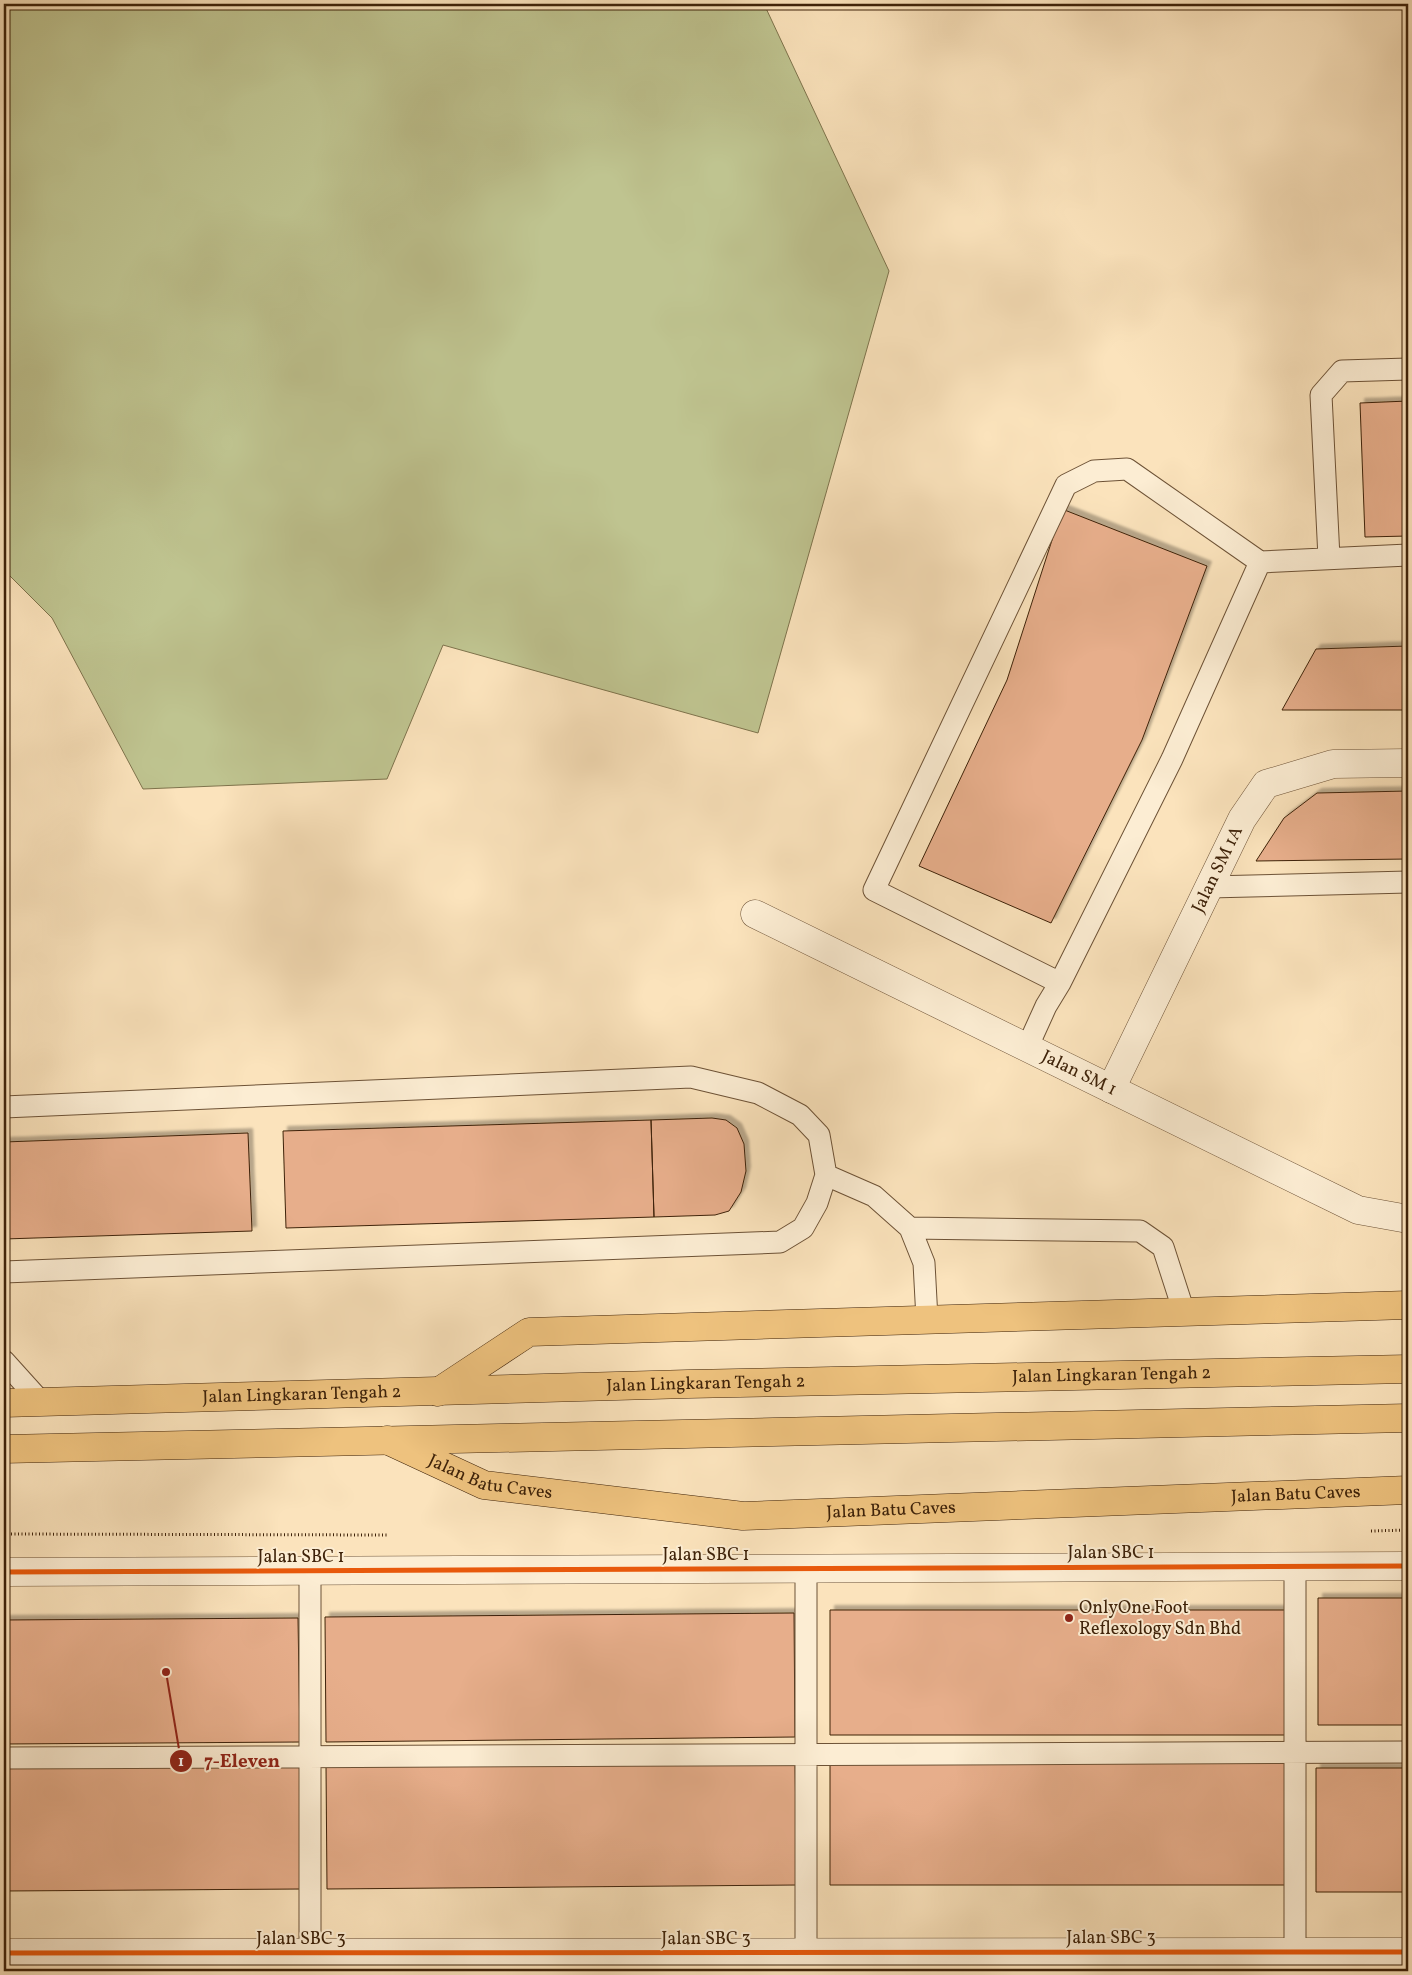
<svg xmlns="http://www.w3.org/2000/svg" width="1412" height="1975" viewBox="0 0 1412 1975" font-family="Vollkorn,serif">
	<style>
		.green { fill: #bfc490; stroke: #7e734c }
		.building { fill: #e7ae8b; stroke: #3e2209; filter: url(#shadow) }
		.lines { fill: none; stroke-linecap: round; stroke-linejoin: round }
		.lane-casing { stroke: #6d5236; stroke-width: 23 }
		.street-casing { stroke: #6d5236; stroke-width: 29 }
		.primary-casing { stroke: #3e2209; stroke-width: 29 }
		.highway-casing { stroke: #3e2209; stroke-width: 29 }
		.path { stroke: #3e2209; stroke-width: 3; stroke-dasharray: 1 2.5; stroke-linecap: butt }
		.lane { stroke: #fcedd3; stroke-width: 21 }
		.street { stroke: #fcedd3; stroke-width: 28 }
		.primary { stroke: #eec27e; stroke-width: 28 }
		.highway { stroke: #eec27e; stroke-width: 28 }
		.cycleway-casing { stroke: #fcedd3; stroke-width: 8 }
		.cycleway { stroke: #e8590c; stroke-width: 5 }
		.poi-dot { fill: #8f2418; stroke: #fcedd3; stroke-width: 2 }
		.labels { text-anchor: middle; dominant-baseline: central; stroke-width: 4; stroke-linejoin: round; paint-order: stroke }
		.street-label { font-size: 18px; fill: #3e2209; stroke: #fcedd3 }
		.poi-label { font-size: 18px; fill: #3e2209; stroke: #fcedd3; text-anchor: start }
		.leader { fill: none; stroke: #8f2418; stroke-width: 2 }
		.callout-dot { fill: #8f2418; stroke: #fcedd3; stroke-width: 2 }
		.mark-label { font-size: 15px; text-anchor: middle; font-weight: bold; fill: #fff }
		.callout-label { font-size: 19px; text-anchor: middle; font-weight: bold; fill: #8f2418; stroke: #fcedd3; stroke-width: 4; stroke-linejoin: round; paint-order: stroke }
	</style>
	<defs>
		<filter id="shadow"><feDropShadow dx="4.5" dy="-4.5" stdDeviation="1" flood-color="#0004"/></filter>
	</defs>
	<rect width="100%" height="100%" fill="#fbe3bc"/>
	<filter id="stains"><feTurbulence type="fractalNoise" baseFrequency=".004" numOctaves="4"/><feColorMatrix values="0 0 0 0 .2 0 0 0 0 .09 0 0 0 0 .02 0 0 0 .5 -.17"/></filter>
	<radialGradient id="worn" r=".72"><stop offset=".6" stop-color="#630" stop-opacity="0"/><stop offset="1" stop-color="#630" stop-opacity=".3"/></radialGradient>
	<path class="green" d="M4 4H764L889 271 758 733 443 645 387 779 143 789 52 618 4 570Z"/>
	<path class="building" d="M1408 401V536L1365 537 1360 403Z
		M1062 509 1207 566 1142 740 1051 923 919 866 1007 680Z
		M1408 646V710H1282L1316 649Z
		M1408 791V859L1256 861 1284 818 1317 793Z
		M712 1118 726 1120 737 1128 744 1144 746 1171 741 1192 729 1211 715 1215 654 1217 651 1120Z
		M651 1120 654 1217 286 1228 283 1131Z
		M248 1133 252 1231 4 1239V1142Z
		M1318 1598H1408V1725H1318Z
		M830 1610H1287V1735H830Z
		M794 1613 795 1737 326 1742 325 1617Z
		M298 1618 300 1742 4 1744V1620Z
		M795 1761 797 1885 327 1889 326 1765Z
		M830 1761H1287V1885H830Z
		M300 1765 301 1889 4 1891V1767Z
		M1316 1768H1408V1892H1316Z"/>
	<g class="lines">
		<defs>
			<path id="lane" d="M1329 558 1321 395 1342 371 1408 369
				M1209 887 1408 882
				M1060 983 874 890 1066 485 1094 471 1127 469 1260 562 1408 555
				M1027 1048 1046 1006 1060 983 1172 759 1260 562
				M4 1107 691 1077 758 1093 800 1115 819 1135 826 1175 817 1203 803 1228 780 1242 4 1272
				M826 1175 874 1196 910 1228 924 1263 927 1319
				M910 1228 1140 1231 1163 1247 1184 1312
				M4 1361 41 1402
				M1295 1566V1971
				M806 1569V1953
				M310 1571V1953
				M4 1758 1408 1752
				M8 1953V1971"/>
			<g id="street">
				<path id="s1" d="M755 914 1358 1210 1408 1219"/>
				<path id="s2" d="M1111 1089 1242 819 1266 784 1333 764 1408 763"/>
				<path d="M4 1572 1408 1566"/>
				<path d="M4 1953 1408 1952"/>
			</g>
			<g id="primary">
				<path d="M438 1392 529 1332 1408 1305"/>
				<path id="s3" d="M387 1440 484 1485 743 1516 1408 1490"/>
			</g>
			<g id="highway">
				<path id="s4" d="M4 1403 688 1384 1408 1369"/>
				<path d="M4 1449 1408 1418"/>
			</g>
		</defs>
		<use href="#lane" class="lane-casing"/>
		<use href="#street" class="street-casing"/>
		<use href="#primary" class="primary-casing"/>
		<use href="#highway" class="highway-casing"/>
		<path class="path" d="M1371 1531 1408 1530
			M4 1534 388 1535"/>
		<use href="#lane" class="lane"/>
		<use href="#street" class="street"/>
		<use href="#primary" class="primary"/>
		<use href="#highway" class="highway"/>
		<defs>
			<path id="cycleway" d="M4 1572 1408 1566
				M4 1953 1408 1952"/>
		</defs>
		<use href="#cycleway" class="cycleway-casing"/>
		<use href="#cycleway" class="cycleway"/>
	</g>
	<circle class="poi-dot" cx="1069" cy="1618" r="5"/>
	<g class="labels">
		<g class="street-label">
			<text stroke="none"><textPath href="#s2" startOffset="244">Jalan SM 1A</textPath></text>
			<text stroke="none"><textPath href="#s1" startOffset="361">Jalan SM 1</textPath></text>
			<text stroke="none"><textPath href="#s4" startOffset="1108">Jalan Lingkaran Tengah 2</textPath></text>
			<text stroke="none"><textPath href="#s4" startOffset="702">Jalan Lingkaran Tengah 2</textPath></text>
			<text stroke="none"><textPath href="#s4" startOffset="298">Jalan Lingkaran Tengah 2</textPath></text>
			<text stroke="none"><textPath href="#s3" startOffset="111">Jalan Batu Caves</textPath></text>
			<text stroke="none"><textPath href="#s3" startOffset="921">Jalan Batu Caves</textPath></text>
			<text stroke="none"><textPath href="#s3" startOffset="516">Jalan Batu Caves</textPath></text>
			<text x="1111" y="1553">Jalan SBC 1</text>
			<text x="706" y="1555">Jalan SBC 1</text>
			<text x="301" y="1557">Jalan SBC 1</text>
			<text x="1111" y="1938">Jalan SBC 3</text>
			<text x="301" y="1939">Jalan SBC 3</text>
			<text x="706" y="1939">Jalan SBC 3</text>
		</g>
		<g class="poi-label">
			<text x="1079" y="1608">OnlyOne Foot<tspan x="1079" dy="21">Reflexology Sdn Bhd</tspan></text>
		</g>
	</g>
	<path class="leader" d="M166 1672L181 1761"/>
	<g class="callout-dot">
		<circle cx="166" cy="1672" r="5"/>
		<circle cx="181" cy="1761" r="12"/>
	</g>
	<g class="mark-label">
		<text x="181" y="1766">1</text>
	</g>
	<g class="callout-label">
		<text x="242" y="1767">7-Eleven</text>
	</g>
	<rect width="1412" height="1975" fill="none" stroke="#fbe3bc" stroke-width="20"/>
	<rect x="5" y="5" width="1402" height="1965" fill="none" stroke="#3e2209" stroke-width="2.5"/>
	<rect x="10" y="10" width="1392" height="1955" fill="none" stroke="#3e2209"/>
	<rect width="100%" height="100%" filter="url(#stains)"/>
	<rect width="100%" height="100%" fill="url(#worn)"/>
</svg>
